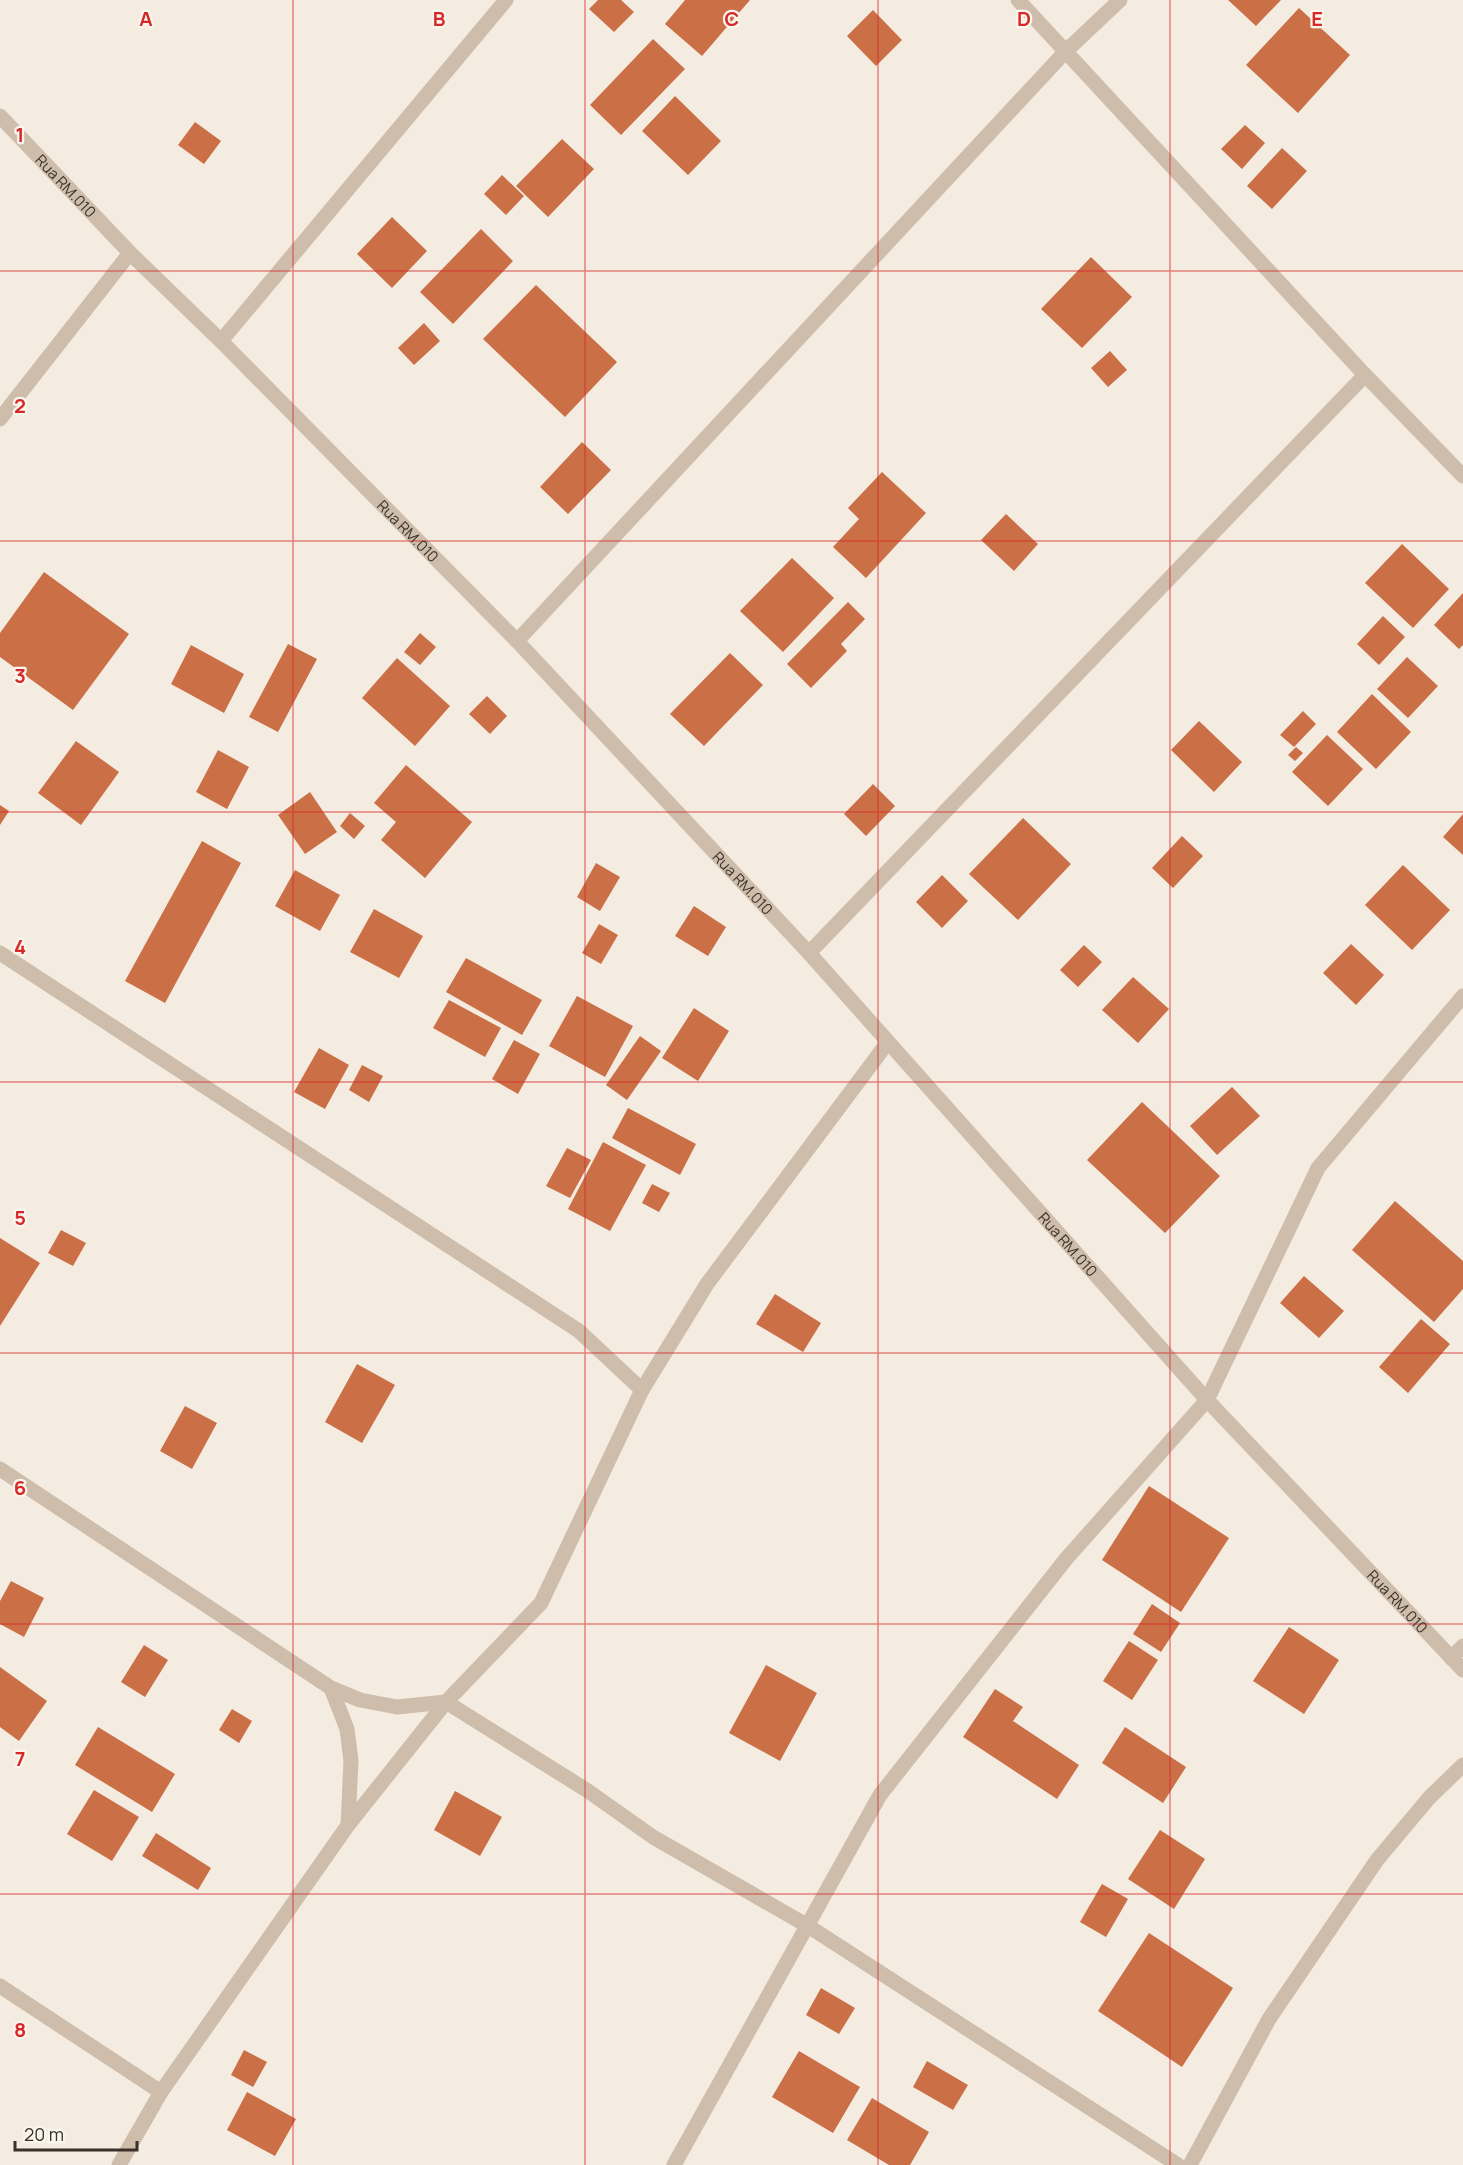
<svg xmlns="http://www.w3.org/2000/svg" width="1463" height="2165" viewBox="0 0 1463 2165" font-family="Manrope,sans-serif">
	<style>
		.building { fill: #cb6f47 }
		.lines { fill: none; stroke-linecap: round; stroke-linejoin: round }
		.minor { stroke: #cebdab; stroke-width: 15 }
		.grid { fill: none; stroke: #d62828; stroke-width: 1.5; stroke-opacity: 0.55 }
		.labels { text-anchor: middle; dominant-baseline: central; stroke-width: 4.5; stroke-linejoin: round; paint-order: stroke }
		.street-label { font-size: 15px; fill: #3b312a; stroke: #fbf6ed }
		.grid-label { font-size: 20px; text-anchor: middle; font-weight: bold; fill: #d62828; stroke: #fbf6ed; stroke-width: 4.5; stroke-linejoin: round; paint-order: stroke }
	</style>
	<rect width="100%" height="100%" fill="#f4ece0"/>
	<path class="building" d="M598 0H621L634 12 614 32 589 9Z
		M685 0H750L702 56 665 24Z
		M1228 0H1281L1256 26Z
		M1299 8 1350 55 1298 113 1246 65Z
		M873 10 902 40 876 66 847 36Z
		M653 39 685 69 621 135 590 105Z
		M675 96 721 141 688 175 642 131Z
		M195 122 221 141 204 164 178 145Z
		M1245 125 1265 143 1242 169 1221 149Z
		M562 139 594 169 548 217 516 186Z
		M1282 148 1307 171 1272 209 1247 186Z
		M502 175 524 196 506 215 484 194Z
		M392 217 427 251 392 288 357 254Z
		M481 229 513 261 453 324 420 292Z
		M1091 257 1132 297 1082 348 1041 309Z
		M536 285 617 362 565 417 483 339Z
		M424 323 440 341 414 365 398 348Z
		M1110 351 1127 370 1108 387 1091 368Z
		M582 442 611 470 568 514 540 487Z
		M882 472 926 513 866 578 833 547 859 519 848 508Z
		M1006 514 1038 544 1014 571 981 540Z
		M1402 544 1449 589 1413 628 1365 583Z
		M792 558 834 598 783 652 740 611Z
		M44 572 129 634 73 710 0 657V633Z
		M1463 593V645L1459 649 1434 625Z
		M848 602 865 619 841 644 847 651 811 688 787 664Z
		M1383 616 1405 637 1379 665 1357 644Z
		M420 633 436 647 420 665 404 652Z
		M288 644 317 659 278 732 249 717Z
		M191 645 244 674 224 713 171 684Z
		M730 653 763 685 704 746 670 714Z
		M1407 657 1438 686 1408 718 1377 689Z
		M397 658 450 706 415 746 362 698Z
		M1372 694 1411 732 1376 769 1337 732Z
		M487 696 507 716 490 734 469 714Z
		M1303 711 1316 724 1294 747 1280 735Z
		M1199 721 1242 762 1214 792 1171 750Z
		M1327 735 1363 769 1328 806 1292 772Z
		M76 741 119 772 81 825 38 793Z
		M1296 747 1303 753 1295 761 1288 755Z
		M218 750 249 767 227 809 196 792Z
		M406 765 472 822 425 878 381 840 396 822 374 803Z
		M873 784 895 806 866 836 844 814Z
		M310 792 337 832 305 854 278 815Z
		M0 805 9 811 0 825Z
		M350 813 365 826 354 839 340 826Z
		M1463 814V855L1443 837Z
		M1023 818 1071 864 1018 920 969 874Z
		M1182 836 1203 856 1173 888 1152 868Z
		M202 841 241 863 165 1003 125 981Z
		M596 863 620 877 600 911 577 897Z
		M1403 865 1450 910 1412 950 1365 905Z
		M295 870 340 895 320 931 275 906Z
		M942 875 968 901 942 928 916 902Z
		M694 906 726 927 708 956 675 936Z
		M374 909 423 936 399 978 350 952Z
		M599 924 618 935 601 964 582 953Z
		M1351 944 1384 975 1356 1005 1323 973Z
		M1084 945 1102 962 1078 987 1060 970Z
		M466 958 542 1000 522 1035 446 992Z
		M1133 977 1169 1009 1138 1043 1102 1010Z
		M577 996 633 1026 605 1077 549 1046Z
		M449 1000 501 1028 485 1057 433 1028Z
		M694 1008 729 1031 698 1081 662 1058Z
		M640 1036 661 1051 627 1100 606 1085Z
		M514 1040 540 1054 518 1094 492 1079Z
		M319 1048 349 1065 325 1109 294 1092Z
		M362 1065 383 1076 369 1102 349 1090Z
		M1232 1087 1260 1116 1217 1155 1190 1126Z
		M1142 1102 1220 1176 1165 1233 1087 1160Z
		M628 1108 696 1144 680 1175 612 1138Z
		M603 1142 646 1165 610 1231 568 1209Z
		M567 1148 591 1160 570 1198 546 1186Z
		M652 1184 670 1193 659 1212 642 1203Z
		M1395 1201 1463 1261V1289L1434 1322 1352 1250Z
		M61 1230 86 1243 73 1266 48 1253Z
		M0 1238 40 1263 0 1326Z
		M1304 1276 1344 1311 1319 1338 1280 1303Z
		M775 1294 821 1323 803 1352 756 1324Z
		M1421 1319 1450 1344 1408 1393 1379 1367Z
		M357 1364 395 1385 362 1443 325 1422Z
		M185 1406 217 1423 192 1469 160 1451Z
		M1149 1486 1229 1538 1181 1612 1102 1560Z
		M11 1581 44 1598 24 1637 0 1624V1601Z
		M1152 1604 1180 1623 1161 1652 1133 1634Z
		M1289 1627 1339 1660 1304 1714 1253 1681Z
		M1129 1641 1158 1660 1132 1700 1103 1681Z
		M144 1645 168 1660 145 1697 121 1682Z
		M766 1665 817 1693 780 1761 729 1733Z
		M0 1667 47 1701 19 1741 0 1727Z
		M995 1689 1023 1707 1013 1721 1079 1765 1057 1799 963 1737Z
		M232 1709 252 1721 239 1743 219 1730Z
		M98 1727 175 1774 152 1812 75 1765Z
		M1125 1727 1186 1767 1163 1803 1102 1763Z
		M94 1790 139 1817 112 1861 67 1834Z
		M455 1791 502 1817 480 1856 434 1830Z
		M1160 1830 1205 1859 1174 1909 1128 1879Z
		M156 1833 211 1868 198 1890 142 1856Z
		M1102 1884 1128 1899 1106 1937 1080 1922Z
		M1149 1933 1233 1988 1182 2067 1098 2011Z
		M821 1988 855 2008 839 2034 806 2015Z
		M244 2050 267 2062 253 2087 231 2075Z
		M799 2051 860 2087 833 2133 772 2097Z
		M927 2061 968 2085 953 2110 913 2087Z
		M247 2092 296 2119 275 2156 227 2130Z
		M872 2098 929 2132 910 2165H889L847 2140Z"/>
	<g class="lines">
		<g class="minor">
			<path d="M1018 0 1365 375 1463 476"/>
			<path id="s1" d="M0 116 130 253 221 341 517 641 809 953 1207 1400 1463 1670"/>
			<path d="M221 341 506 0"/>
			<path d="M0 419 130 253"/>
			<path d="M517 641 1066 51 1120 0"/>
			<path d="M0 953 579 1331 642 1390"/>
			<path d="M809 953 1365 375"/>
			<path d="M0 1469 331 1688 360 1700 397 1707 446 1702 588 1791 653 1837 808 1926 1178 2165"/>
			<path d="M1451 1658 1463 1646"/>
			<path d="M331 1688 347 1729 351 1761 348 1825"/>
			<path d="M0 1986 161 2092"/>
			<path d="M119 2165 161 2092 348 1825 446 1702 541 1603 642 1390 707 1284 888 1042"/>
			<path d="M674 2165 880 1795 1066 1559 1207 1400 1318 1168 1463 996"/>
			<path d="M1190 2165 1269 2019 1377 1860 1429 1798 1463 1765"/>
		</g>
	</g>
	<path class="grid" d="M293 0V2165M585 0V2165M878 0V2165M1170 0V2165M0 271H1463M0 541H1463M0 812H1463M0 1082H1463M0 1353H1463M0 1624H1463M0 1894H1463"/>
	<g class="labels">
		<g class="street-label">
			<text stroke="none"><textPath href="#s1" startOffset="96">Rua RM.010</textPath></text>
			<text stroke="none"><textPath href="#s1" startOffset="582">Rua RM.010</textPath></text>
			<text stroke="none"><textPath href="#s1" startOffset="1068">Rua RM.010</textPath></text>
			<text stroke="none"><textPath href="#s1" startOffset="1554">Rua RM.010</textPath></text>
			<text stroke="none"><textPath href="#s1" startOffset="2040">Rua RM.010</textPath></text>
		</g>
	</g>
	<g class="grid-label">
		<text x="146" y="26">A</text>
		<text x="439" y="26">B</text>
		<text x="732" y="26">C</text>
		<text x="1024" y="26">D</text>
		<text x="1317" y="26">E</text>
		<text x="20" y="142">1</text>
		<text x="20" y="413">2</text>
		<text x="20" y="683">3</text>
		<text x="20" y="954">4</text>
		<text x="20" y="1225">5</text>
		<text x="20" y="1495">6</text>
		<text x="20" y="1766">7</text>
		<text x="20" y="2037">8</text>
	</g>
	<path d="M15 2141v9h122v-9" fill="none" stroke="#3b312a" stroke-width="3"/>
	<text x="24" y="2141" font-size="18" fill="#3b312a" stroke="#fbf6ed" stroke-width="4.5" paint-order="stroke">20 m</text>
</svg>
